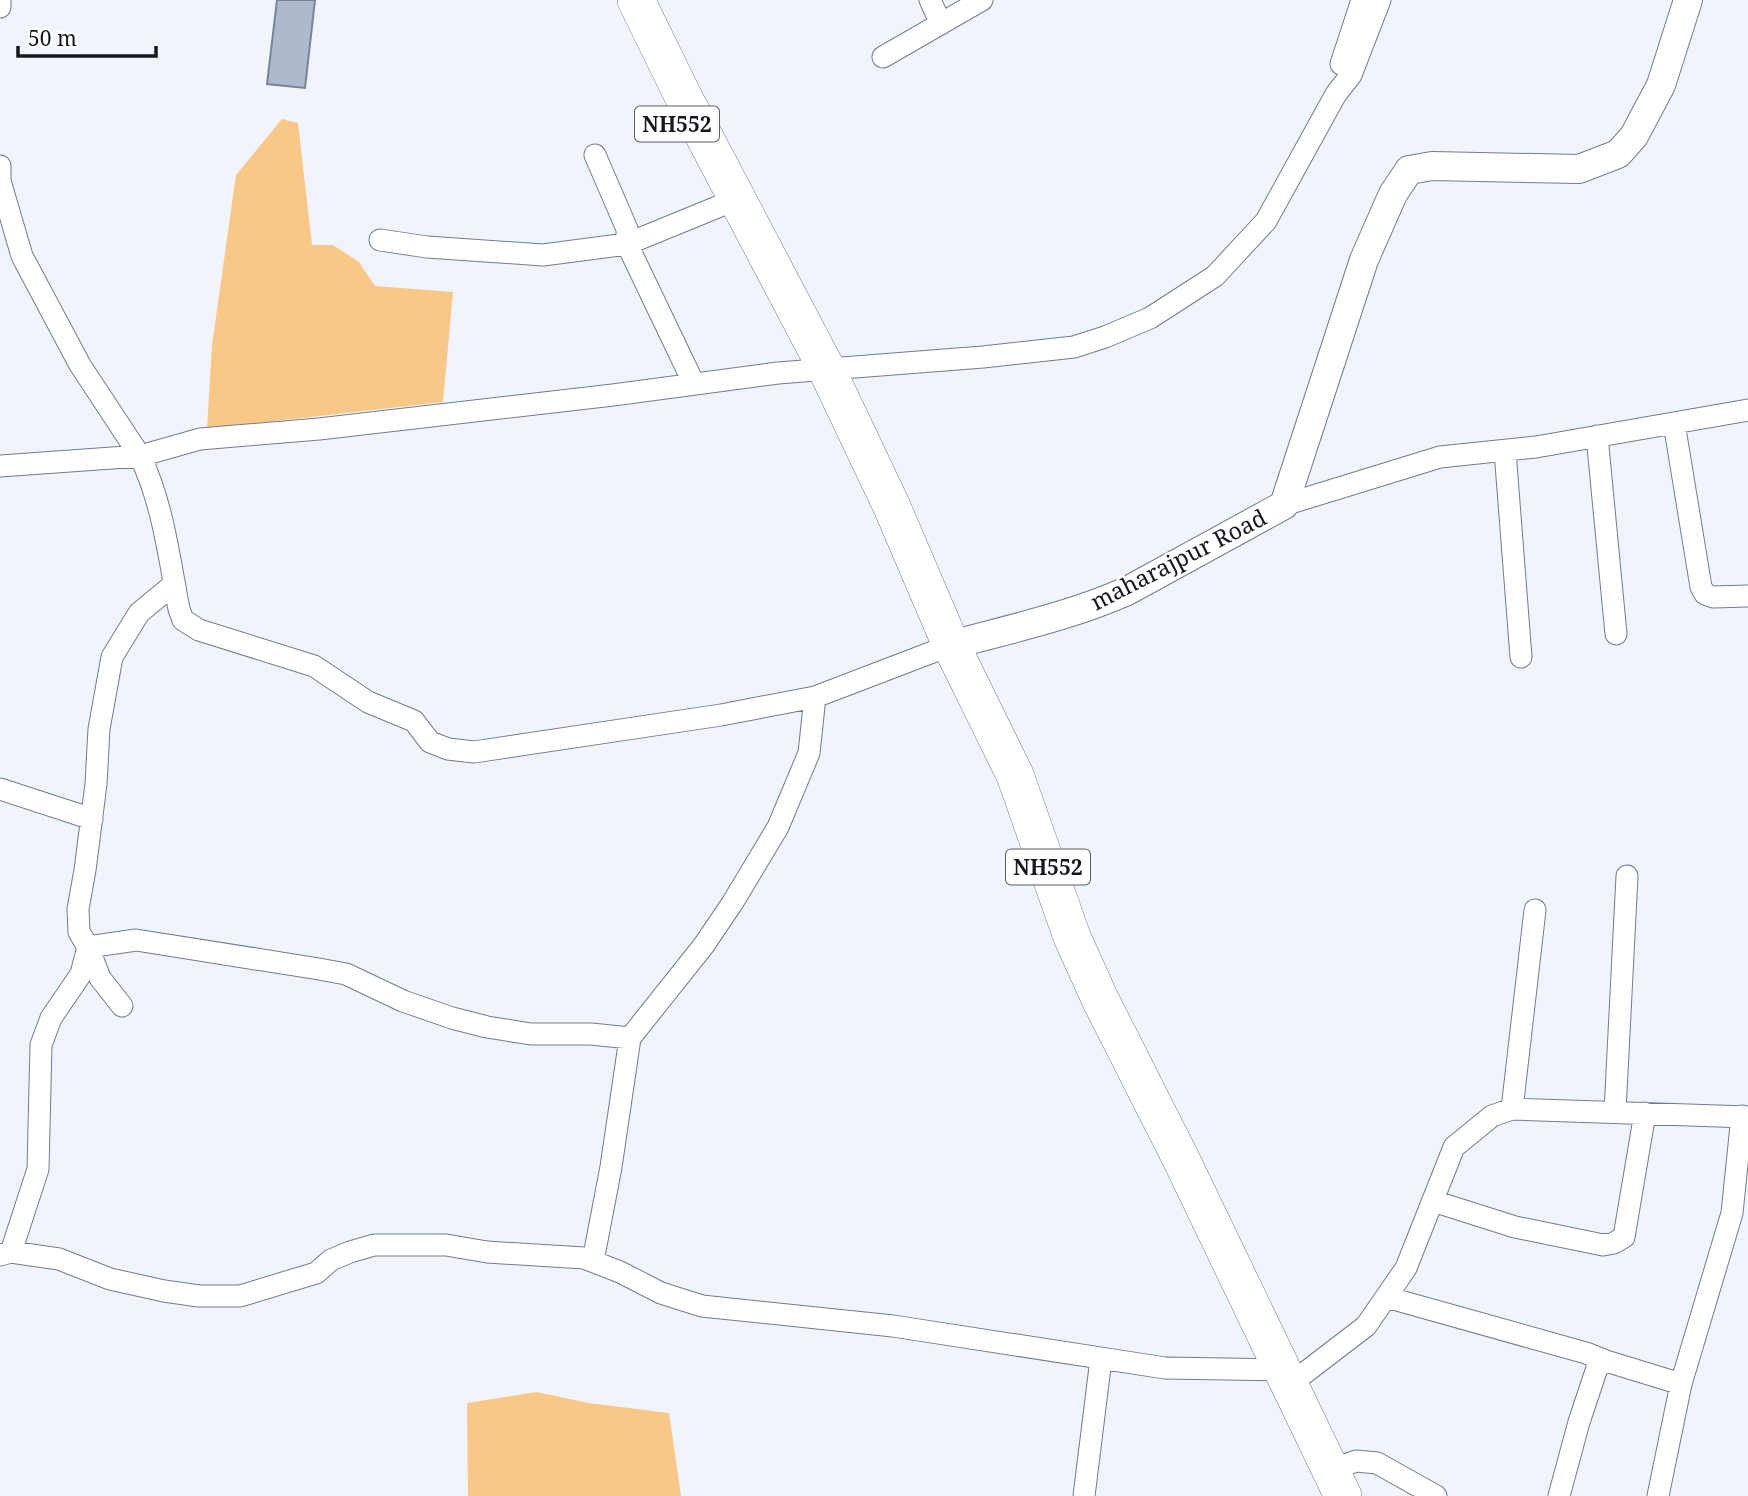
<svg xmlns="http://www.w3.org/2000/svg" width="1748" height="1496" viewBox="0 0 1748 1496" font-family="'Noto Serif',serif">
	<style>
		.water { fill: #f9c886 }
		.building { fill: #afb9ce; stroke: #798397; stroke-width: 2 }
		.lines { fill: none; stroke-linecap: round; stroke-linejoin: round }
		.minor-casing { stroke: #727c8f; stroke-width: 23 }
		.tertiary-casing { stroke: #727c8f; stroke-width: 30 }
		.trunk-casing { stroke: #727c8f; stroke-width: 38 }
		.minor { stroke: #fff; stroke-width: 21 }
		.tertiary { stroke: #fff; stroke-width: 28 }
		.trunk { stroke: #fff; stroke-width: 37 }
		.labels { text-anchor: middle; dominant-baseline: central; stroke-width: 5; stroke-linejoin: round; paint-order: stroke }
		.shield { fill: #fff; stroke: #5a5d62; stroke-width: 2 }
		.shield-label { font-size: 21px; font-weight: bold; fill: #14171f }
		.street-label { font-size: 23px; fill: #14171f; stroke: #fff }
	</style>
	<rect width="100%" height="100%" fill="#f0f4fd"/>
	<path class="water" d="M282 119 298 123 312 245H333L359 262 375 286 453 292 443 402 207 429 212 345 236 175Z
		M536 1392 589 1403 669 1413 681 1496H468L467 1403Z"/>
	<path class="building" d="M277 0H315L305 88 267 84Z"/>
	<g class="lines">
		<defs>
			<path id="minor" d="M930 0 941 24
				M0 7V0
				M883 57 982 0
				M1341 64 1362 0
				M0 166V181L22 256 80 365 140 456C163 504 169 557 179 609L183 620 199 630 314 666 368 702 414 721 430 742 448 749 474 752 721 715 815 697
				M380 240 427 247 543 255 627 244V229L595 155
				M694 384 627 244 737 199
				M1674 423 1701 587 1705 594 1713 597 1748 596
				M1597 436 1616 634
				M1505 451 1521 657
				M0 466 140 456 200 439 319 429 613 395 778 373 983 357 1074 347 1105 337 1150 318 1215 276 1266 221 1336 94 1351 75 1380 0
				M1284 505 1440 457 1536 447 1748 410
				M0 789 92 819
				M122 1006 100 978 88 947 79 932 78 909 85 870 96 784 99 729 112 657 139 613 174 584
				M1512 1109 1535 910
				M1615 1112 1627 876
				M1433 1201 1515 1227 1603 1245 1614 1243 1624 1237 1645 1113
				M11 1252 38 1169 41 1045 51 1018 81 974 88 947 136 940 319 969 346 974 403 1001 452 1018 487 1027 531 1034H591L630 1038
				M0 1255 11 1252 59 1259 110 1279 164 1291 199 1296H240L316 1273 331 1260 350 1252 374 1245H446L487 1252 584 1258 620 1272 661 1293 702 1306 893 1326 1165 1368 1281 1370
				M593 1261 611 1167 630 1038 704 945 733 902 778 827 809 753 815 697 951 645
				M1386 1297 1586 1353 1606 1361 1681 1384
				M1289 1385 1366 1326 1406 1268 1454 1147 1492 1116 1512 1109 1748 1117
				M1330 1471 1356 1461 1377 1463 1436 1496
				M1084 1496 1101 1359
				M1559 1496 1579 1422 1600 1359
				M1658 1496 1681 1384 1732 1213 1742 1116"/>
			<path id="tertiary" d="M951 645C1010 629 1071 616 1127 591L1284 505 1364 260 1393 194 1409 170 1432 166 1579 169 1618 154 1634 136 1661 85 1688 0"/>
			<path id="trunk" d="M636 0 683 96 826 368 892 507 951 645 1015 775 1072 937 1100 999 1181 1159 1343 1496"/>
		</defs>
		<use href="#minor" class="minor-casing"/>
		<use href="#tertiary" class="tertiary-casing"/>
		<use href="#trunk" class="trunk-casing"/>
		<use href="#minor" class="minor"/>
		<use href="#tertiary" class="tertiary"/>
		<use href="#trunk" class="trunk"/>
	</g>
	<g class="labels">
		<g class="shield">
			<rect x="635" y="106.5" width="84" height="35" rx="5"/>
			<rect x="1006" y="849.5" width="84" height="35" rx="5"/>
		</g>
		<g class="shield-label">
			<text x="677" y="124">NH552</text>
			<text x="1048" y="867">NH552</text>
		</g>
		<g class="street-label">
			<text transform="translate(1178 559) rotate(-27)">maharajpur Road</text>
		</g>
	</g>
	<path d="M18 46v10h138v-10" fill="none" stroke="#14171f" stroke-width="3.5"/>
	<text x="28" y="46" font-size="21" fill="#14171f" stroke="#ffffff" stroke-width="5" paint-order="stroke">50 m</text>
</svg>
